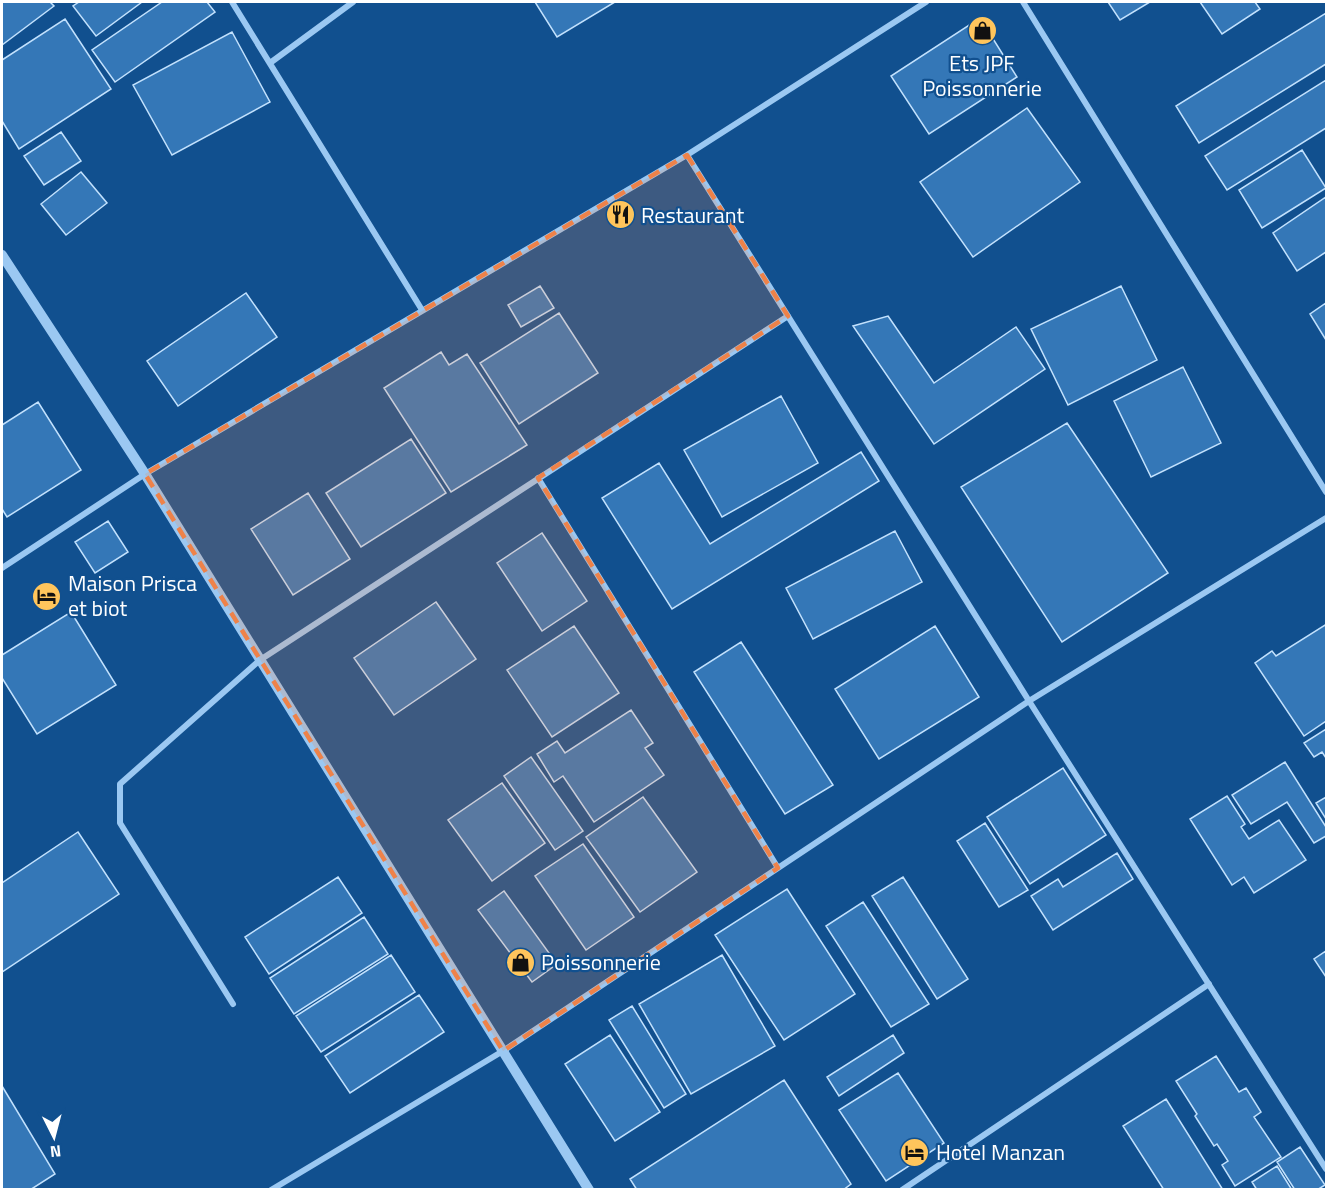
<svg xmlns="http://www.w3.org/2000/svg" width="1328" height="1191" viewBox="0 0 1328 1191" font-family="'Titillium Web',sans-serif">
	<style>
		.building { fill: #3477b7; stroke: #c2e1fd; stroke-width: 1.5 }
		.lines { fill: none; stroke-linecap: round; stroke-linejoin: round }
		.minor { stroke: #9bc8f2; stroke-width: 6 }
		.tertiary { stroke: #9bc8f2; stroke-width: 10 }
		.marked { fill: #ee8249; fill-opacity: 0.2; stroke: #ee8249; stroke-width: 4.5; stroke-dasharray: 12 8; stroke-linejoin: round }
		.labels { text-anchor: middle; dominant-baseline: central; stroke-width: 4.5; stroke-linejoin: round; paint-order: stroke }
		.poi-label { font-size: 22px; fill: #fff; stroke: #11508f; text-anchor: start }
	</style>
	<rect width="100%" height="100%" fill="#11508f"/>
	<path class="building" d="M2 2H50L54 6 2 45Z
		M79 2H142L96 36 73 6Z
		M162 2H207L215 12 115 82 92 50Z
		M535 2H615L557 37Z
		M1108 2H1150L1120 20Z
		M1200 2H1255L1260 9 1222 34Z
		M1326 13V64L1199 143 1176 106Z
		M980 18 1017 77 929 134 891 76Z
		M65 19 111 89 19 149 2 121V60Z
		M232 32 270 102 172 155 133 85Z
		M1326 80V128L1227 190 1205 156Z
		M1027 108 1080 182 973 257 920 182Z
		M61 132 81 161 44 185 24 156Z
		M1302 150 1326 188 1262 228 1239 190Z
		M81 172 107 203 66 235 41 204Z
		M1326 197V252L1297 271 1273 233Z
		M540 286 554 308 521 327 508 305Z
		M1121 286 1157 360 1068 405 1031 329Z
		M246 293 277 337 178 406 147 361Z
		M1326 303V340L1310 314Z
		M559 313 598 373 519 424 480 363Z
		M888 316 934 383 1016 327 1045 369 934 444 853 326Z
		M441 352 449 365 467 354 527 445 451 492 384 388Z
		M1183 367 1221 443 1151 477 1114 401Z
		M781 396 818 463 722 517 684 450Z
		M38 402 81 470 7 517 2 509V425Z
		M1067 423 1168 573 1062 642 961 487Z
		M411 439 446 493 361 547 326 493Z
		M861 452 879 481 672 609 602 498 659 463 710 544Z
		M308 493 350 559 293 595 251 529Z
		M108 521 128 552 95 573 75 542Z
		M895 531 922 582 813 639 786 588Z
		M542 533 587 601 542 631 497 563Z
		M436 602 476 659 394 715 354 658Z
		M71 612 116 685 37 734 2 678V655Z
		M1325 625 1326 627V721L1304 736 1255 663 1272 651 1276 656Z
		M574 626 619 693 552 737 507 670Z
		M935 626 979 697 879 759 835 689Z
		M741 642 833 785 785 814 694 672Z
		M631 710 653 743 645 748 664 775 594 822 563 776 554 782 537 754 557 741 565 753Z
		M1326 729V758L1322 752 1314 757 1304 743Z
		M531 757 583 831 555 850 504 776Z
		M1285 762 1326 827V836L1314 843 1287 802 1251 824 1232 795Z
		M1063 768 1106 835 1030 884 987 817Z
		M502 783 545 843 492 881 448 820Z
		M1227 796 1245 824 1241 827 1249 839 1279 820 1306 860 1254 893 1244 877 1232 885 1190 819Z
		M643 797 697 872 640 912 586 837Z
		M1326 797V819L1316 803Z
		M985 823 1028 890 999 907 957 841Z
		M78 832 119 894 2 972V883Z
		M583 844 634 917 586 950 535 876Z
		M1117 853 1133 879 1053 930 1031 896 1058 879 1063 887Z
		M338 877 362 913 269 974 245 937Z
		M903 877 968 979 937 999 872 896Z
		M787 889 855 994 784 1040 715 935Z
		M504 891 557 964 532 982 478 910Z
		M863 902 929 1004 891 1027 826 926Z
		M364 917 388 954 294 1014 270 978Z
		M1326 951V977L1314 959Z
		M391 955 415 992 321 1052 296 1016Z
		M722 955 775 1046 691 1094 639 1004Z
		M419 995 444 1032 350 1093 325 1056Z
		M632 1006 686 1094 664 1108 609 1020Z
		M610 1035 660 1112 615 1141 565 1064Z
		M893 1035 904 1053 839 1096 827 1077Z
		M1216 1056 1239 1092 1246 1088 1261 1112 1254 1117 1281 1157 1235 1186 1222 1165 1228 1161 1217 1144 1214 1146 1195 1116 1197 1114 1176 1081Z
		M898 1073 944 1143 886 1181 839 1110Z
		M784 1080 851 1184 843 1190H637L630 1179Z
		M2 1086 55 1174 30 1190H2Z
		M1166 1099 1223 1190H1164L1123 1126Z
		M1300 1147 1325 1185 1317 1190H1295L1277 1162Z
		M1277 1166 1292 1190H1257L1252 1182Z"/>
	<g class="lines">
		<path class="minor" d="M232 2 422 310
			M1023 2 1326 492
			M270 63 353 2
			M687 155 1029 701 1326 1169
			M538 478 778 868
			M2 568 145 474 687 155 926 2
			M233 1004 120 823V784L260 660 788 316
			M271 1190 503 1051 1029 701 1326 518
			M902 1190 1209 984"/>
		<path class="tertiary" d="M2 255 145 474 589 1190"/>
	</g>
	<path class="marked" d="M687 155 788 316 538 478 778 868 503 1051 145 474Z"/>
	<defs>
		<symbol id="shop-disc" viewBox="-11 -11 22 22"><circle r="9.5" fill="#ffc55c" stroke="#11508f"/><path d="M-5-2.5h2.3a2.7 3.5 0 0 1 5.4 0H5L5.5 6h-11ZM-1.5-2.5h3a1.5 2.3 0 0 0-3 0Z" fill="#111"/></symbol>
		<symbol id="restaurant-disc" viewBox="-11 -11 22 22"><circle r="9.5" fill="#ffc55c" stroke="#11508f"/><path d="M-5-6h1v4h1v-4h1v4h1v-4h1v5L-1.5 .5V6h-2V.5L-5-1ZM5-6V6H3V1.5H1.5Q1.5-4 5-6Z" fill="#111"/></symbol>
		<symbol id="hotel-disc" viewBox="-11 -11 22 22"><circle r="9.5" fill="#ffc55c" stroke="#11508f"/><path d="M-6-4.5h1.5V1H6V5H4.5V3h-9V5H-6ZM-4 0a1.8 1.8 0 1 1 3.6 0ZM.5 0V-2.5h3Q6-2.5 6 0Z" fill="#111"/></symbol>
	</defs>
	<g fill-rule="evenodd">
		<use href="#shop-disc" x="966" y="14" width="33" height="33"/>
		<use href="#restaurant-disc" x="604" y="198" width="33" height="33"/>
		<use href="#hotel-disc" x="30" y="580" width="33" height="33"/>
		<use href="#shop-disc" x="504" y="946" width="33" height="33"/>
		<use href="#hotel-disc" x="898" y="1136" width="33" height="33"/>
	</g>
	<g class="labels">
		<g class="poi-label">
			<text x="982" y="63" text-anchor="middle">Ets JPF<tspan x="982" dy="25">Poissonnerie</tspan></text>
			<text x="641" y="215">Restaurant</text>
			<text x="68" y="583">Maison Prisca<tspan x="68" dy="25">et biot</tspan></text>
			<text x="541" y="962">Poissonnerie</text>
			<text x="936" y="1152">Hotel Manzan</text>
		</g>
	</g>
	<rect width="1328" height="1191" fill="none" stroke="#ffffff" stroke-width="6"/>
	<g transform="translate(54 1137) rotate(174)" stroke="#11508f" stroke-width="4.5" paint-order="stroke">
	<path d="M0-4.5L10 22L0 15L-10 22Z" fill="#ffffff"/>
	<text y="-9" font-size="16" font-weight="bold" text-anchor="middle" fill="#ffffff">N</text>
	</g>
</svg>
